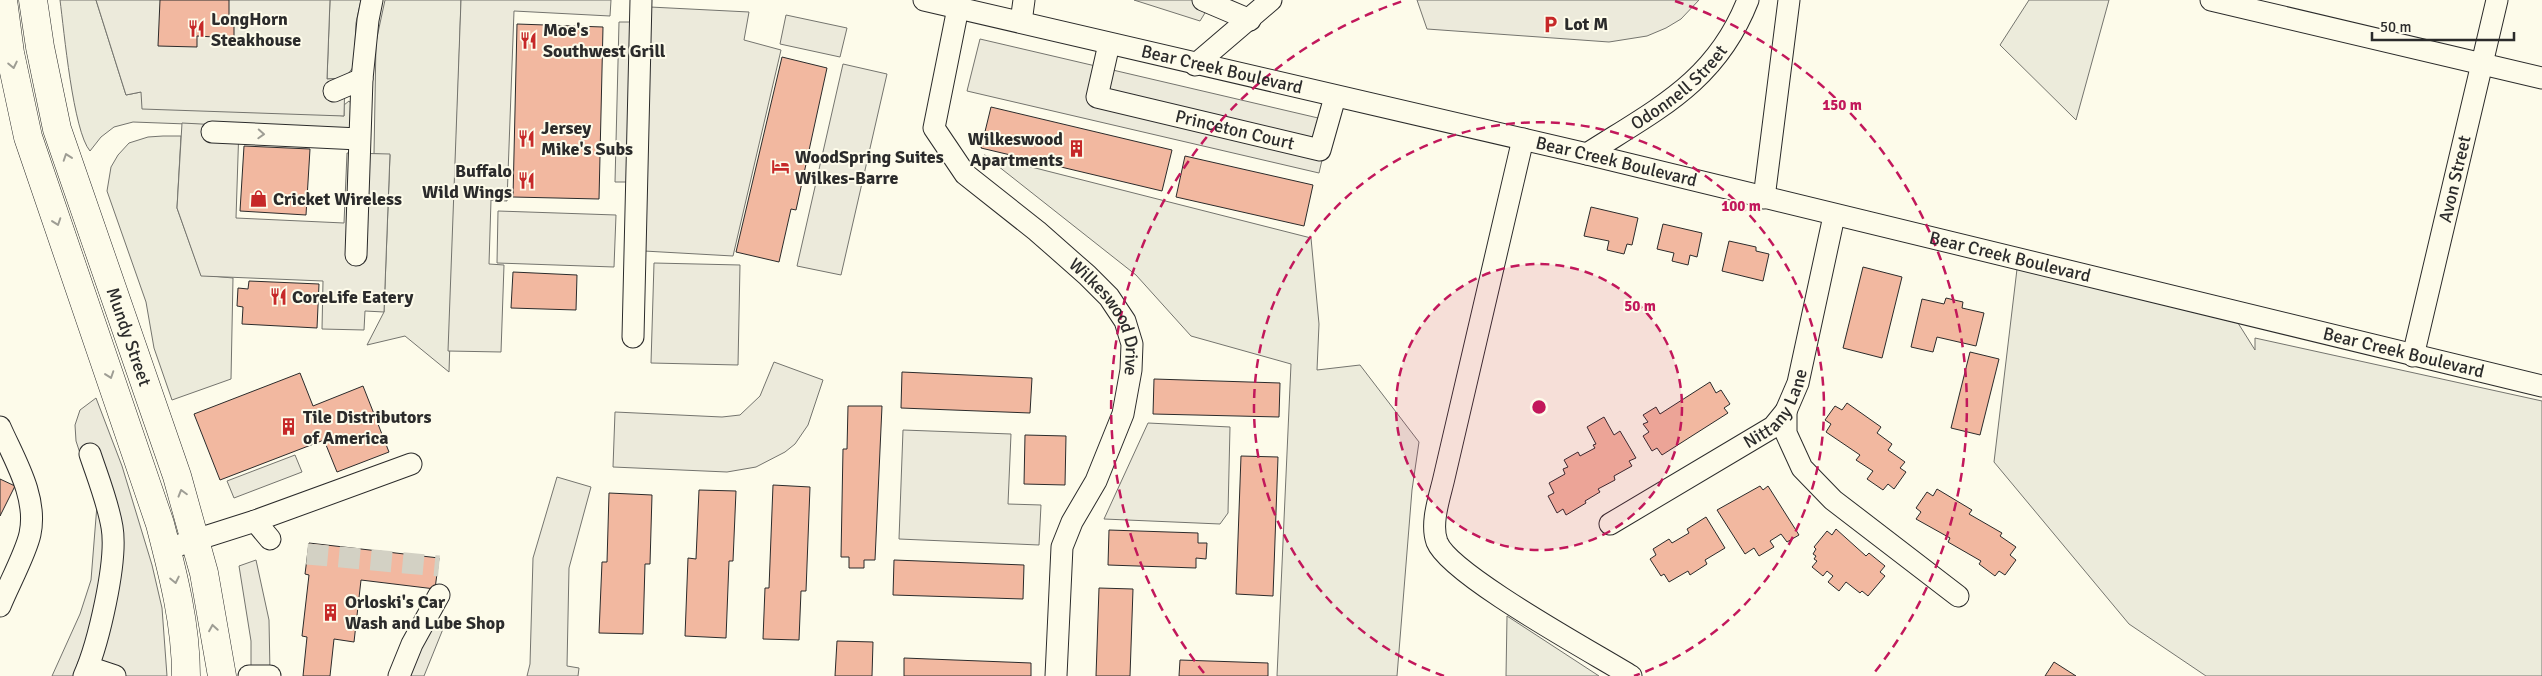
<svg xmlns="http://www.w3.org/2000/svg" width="2542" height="676" viewBox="0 0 2542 676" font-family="Signika,sans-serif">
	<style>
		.green { fill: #ecebdb; stroke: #74746e }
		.parking { fill: #eceadb; stroke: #74746e }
		.building { fill: #f2b8a0; stroke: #2b2b2b }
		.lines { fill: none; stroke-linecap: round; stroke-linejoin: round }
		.minor-tunnel { stroke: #d3d1c4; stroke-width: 21; stroke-dasharray: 21 11; stroke-linecap: butt }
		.minor-casing { stroke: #2b2b2b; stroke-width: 23 }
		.major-casing { stroke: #2b2b2b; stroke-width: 29 }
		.minor { stroke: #fdfbea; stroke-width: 21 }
		.major { stroke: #fdfbea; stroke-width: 28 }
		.oneway { stroke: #9e9d94 }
		.ring { fill: none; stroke: #c2185b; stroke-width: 2.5; stroke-dasharray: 9 6 }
		.labels { text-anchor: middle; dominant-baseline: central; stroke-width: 4; stroke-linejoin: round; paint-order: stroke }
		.poi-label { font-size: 18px; font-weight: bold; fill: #2b2b2b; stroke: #fdfbea; text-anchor: start }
		.street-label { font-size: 18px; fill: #2b2b2b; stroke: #fdfbea }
		.centre { fill: #c2185b; stroke: #fdfbea; stroke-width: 2.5 }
		.ring-label { font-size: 15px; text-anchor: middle; font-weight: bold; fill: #c2185b; stroke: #fdfbea; stroke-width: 4; stroke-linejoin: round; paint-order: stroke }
	</style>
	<rect width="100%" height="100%" fill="#fdfbea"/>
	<path class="green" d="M60 0H96L126 95 141 92 344 116V105L349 101 353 106 352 126 348 130 133 122 114 127 101 137 90 151C73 131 64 30 60 0Z
		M330 0H361L356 23 354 66 345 78 327 79Z
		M385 0H461L449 372 405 336 367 345 384 312 390 155 374 154 376 42Z
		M2029 0H2109L2076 120 2000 45Z
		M163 136H181L177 208 201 275 233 278 231 379 172 400 154 348 146 302 107 191 111 167 118 155 129 143 148 137Z
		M984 155 1311 238 1319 324 1317 370 1360 365 1419 442 1412 490 1397 676H1277L1291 364 1191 336 1136 275Z
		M2017 269 2238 323 2255 350V338L2542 401V676H2206L2129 624 1994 462Z
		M1507 616 1599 676H1506Z"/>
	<path class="parking" d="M96 0H330L327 79 345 78 344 116 142 109 141 92 126 95Z
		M461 0H611L610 16 514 11 507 201 491 200 489 264 504 265 501 352 448 351Z
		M1134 0H1213L1200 21Z
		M1417 0H1699L1681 19 1666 28 1647 36 1609 42 1427 29Z
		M650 7 749 12 744 40 781 50 733 256 644 251Z
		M786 15 847 28 840 57 780 44Z
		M619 22H636L632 182H615Z
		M980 39 1331 121 1319 173 967 91Z
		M843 64 887 74 841 275 797 266Z
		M182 123 239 126 236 218 344 223 347 153 390 154 384 312 365 311 364 330 322 329 323 281 201 276 177 208Z
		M498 211 616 215 614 267 497 263Z
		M654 263 740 265 738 365 651 363Z
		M774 362 823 380 808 425 795 444 785 452 756 467 727 472 613 467 615 412 722 417 740 415 760 396Z
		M96 398 122 466 152 565 162 608 167 676H52L80 614 91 580 97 505 76 441 75 425 80 410Z
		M1148 423 1230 427 1228 513 1220 524 1104 519Z
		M903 430 1011 434 1008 504 1041 505 1039 545 899 539Z
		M295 455 302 472 234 498 227 481Z
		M557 477 591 487 569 568 567 666 579 668 578 676H527L530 664 533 558Z
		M256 560 269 620 270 673 251 669V641L239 566Z
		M426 616 445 624 424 676H401Z"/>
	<path class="building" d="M160 0H229V21H234V44H215V37L197 36V47L158 46Z
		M517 24 603 27 599 199 513 197Z
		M782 57 827 68 796 210 791 209 779 262 736 252Z
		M991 107 1172 150 1162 191 981 148Z
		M244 146 310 149 306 215 240 211Z
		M1185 156 1313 185 1304 226 1176 197Z
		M1591 207 1638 218 1632 245 1627 244 1624 254 1607 250 1609 241 1584 236Z
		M1663 224 1702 233 1697 257 1690 255 1688 265 1672 261 1674 253 1657 249Z
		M1729 241 1756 247V251L1769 254 1763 281 1722 271Z
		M1863 267 1902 277 1882 358 1843 348Z
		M513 272 577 275 576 310 511 308Z
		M249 281 319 284 317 328 242 324 243 307 237 306 238 288 248 289Z
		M1946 298 1963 302 1962 308 1984 313 1976 346 1937 337 1933 352 1911 347 1922 299 1944 304Z
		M1970 352 1999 359 1980 435 1951 428Z
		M902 372 1032 378 1030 413 901 408Z
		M300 373 313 406 363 386 389 452 337 472 324 440 220 480 194 414Z
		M1154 379 1280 383 1279 417 1153 414Z
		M1710 382 1716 393 1721 390 1730 404 1724 408 1728 413 1662 455 1657 448 1652 451 1643 436 1649 432 1643 424 1648 422 1643 415 1656 407 1660 414Z
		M1847 403 1881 427 1877 433 1892 444 1888 450 1905 462 1900 468 1906 472 1894 489 1888 484 1883 490 1867 479 1873 471 1856 460 1860 455 1826 432 1831 424 1825 420 1835 406 1842 410Z
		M848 406H882L875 560H864V568H849V557H841L843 449H847Z
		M1604 417 1614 435 1620 431 1636 458 1629 461 1632 466 1614 476 1615 480 1598 489 1600 492 1585 501 1586 503 1566 515 1563 509 1557 513 1548 496 1554 493 1549 483 1565 474 1563 469 1568 467 1564 460 1578 452 1580 456 1595 448 1593 445 1596 444 1587 427Z
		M1025 435 1066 436 1065 485 1024 484Z
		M1241 456 1278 457 1273 596 1236 594Z
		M0 479 15 486 0 516Z
		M773 485 810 487 806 591H801L799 640 763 639 765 588H769Z
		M1760 486 1763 490 1768 486 1799 535 1787 542 1781 534 1770 541 1774 547 1759 556 1754 548 1745 554 1717 510Z
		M1937 489 1972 510 1969 514 2002 533 2000 536 2016 547 2010 555 2016 560 2005 575 1999 571 1995 576 1979 564 1981 561 1948 542 1950 538 1916 519 1921 512 1916 508 1927 492 1933 496Z
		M699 490 736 491 733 561H729L726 638 685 636 688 558 696 559Z
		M609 493 652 495 650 564H645L643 634 599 633 602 562H607Z
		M1706 517 1725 548 1705 560 1707 564 1690 575 1688 571 1669 582 1664 574 1661 576 1650 559 1656 555 1653 549 1669 539 1672 543 1689 533 1687 529Z
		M1836 529 1866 556 1869 553 1885 566 1880 572 1885 576 1868 596 1862 591 1860 593 1846 582 1839 591 1828 582 1833 576 1827 571 1823 576 1812 567 1817 561 1814 559 1816 556 1813 554 1816 549 1814 547 1827 531 1832 535Z
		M1109 530 1198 533V543H1207L1206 559 1196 558V568L1108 565Z
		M309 543 439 558 435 589 361 580 354 642 334 639 330 676H303L307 637 302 636 309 575 305 574Z
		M894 560 1024 565 1023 599 893 595Z
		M1099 588 1133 589 1130 676H1096Z
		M837 641 873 642 872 676H835Z
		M904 658 1031 663V676H904Z
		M1180 660 1268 663V676H1179Z
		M2054 662 2076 676H2045Z"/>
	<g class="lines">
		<path class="minor-tunnel" d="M307 554 439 566"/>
		<defs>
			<g id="minor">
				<path id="s1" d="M924 0 1587 154 2542 386"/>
				<path d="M1203 0 1250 20"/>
				<path d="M2211 0 2542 78"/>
				<path id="s2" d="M958 8 934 128 965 174 1037 231 1087 275 1109 297 1125 321 1132 344 1131 370 1123 414 1096 481 1072 522 1062 547 1056 676"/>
				<path d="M1021 22 1024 0"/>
				<path id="s3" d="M1109 44 1097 97 1320 150 1335 97"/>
				<path d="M1195 65 1271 0"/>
				<path d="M334 91 362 79"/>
				<path d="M212 132 359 139"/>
				<path d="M1523 139 1444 478C1440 496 1430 523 1437 542 1450 575 1594 653 1631 676"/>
				<path id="s4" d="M1587 154C1657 109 1716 82 1748 0"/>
				<path d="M1764 198 1789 0"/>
				<path d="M356 255 362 79 368 20 372 0"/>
				<path d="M633 337 641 0"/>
				<path id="s5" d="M2413 356 2497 0"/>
				<path d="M1786 411V433L1802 468 1833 500 1958 596"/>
				<path d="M0 427C14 459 38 497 30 534 26 553 8 586 0 606"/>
				<path d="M255 521 270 539"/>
				<path id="s6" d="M1610 524 1773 427 1786 411 1798 383 1834 216"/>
				<path d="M167 549 255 521 411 464"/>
				<path d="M88 667 115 676"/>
				<path d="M84 676C98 645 118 561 112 527 108 503 98 478 90 454"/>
				<path d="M249 676H270"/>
				<path d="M399 676 412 644 439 595"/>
			</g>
			<g id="major">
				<path d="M3 0 10 53 28 137 160 524C173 574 186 624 186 676"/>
				<path id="s7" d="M33 0 40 47 57 129 177 476 204 573 222 676"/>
			</g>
		</defs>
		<use href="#minor" class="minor-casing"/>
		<use href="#major" class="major-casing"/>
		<use href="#minor" class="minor"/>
		<use href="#major" class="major"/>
	</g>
	<defs><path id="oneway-chevron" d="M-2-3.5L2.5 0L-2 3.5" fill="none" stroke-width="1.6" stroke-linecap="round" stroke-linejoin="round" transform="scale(1.25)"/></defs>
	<g class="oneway">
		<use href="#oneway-chevron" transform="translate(13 65) rotate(78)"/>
		<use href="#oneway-chevron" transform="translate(261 134) rotate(3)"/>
		<use href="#oneway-chevron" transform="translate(67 157) rotate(-109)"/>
		<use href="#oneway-chevron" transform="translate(57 222) rotate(71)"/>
		<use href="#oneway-chevron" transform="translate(110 375) rotate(71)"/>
		<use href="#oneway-chevron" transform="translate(182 493) rotate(-106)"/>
		<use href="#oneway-chevron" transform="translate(175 580) rotate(78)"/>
		<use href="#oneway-chevron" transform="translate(213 628) rotate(-99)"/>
	</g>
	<circle cx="1539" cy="407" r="143" fill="#c2185b" fill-opacity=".12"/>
	<g class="ring">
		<circle cx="1539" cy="407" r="143"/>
		<path d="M1444 676A285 285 0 1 1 1634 676"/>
		<path d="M1204 673A428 428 0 0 1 1403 1M1675 1A428 428 0 0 1 1874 673"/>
	</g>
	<defs>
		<symbol id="parking-bare" viewBox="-9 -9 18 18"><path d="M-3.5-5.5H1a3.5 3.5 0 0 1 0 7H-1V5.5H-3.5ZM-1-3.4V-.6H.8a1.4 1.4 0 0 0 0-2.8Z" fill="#c62828" stroke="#fdfbea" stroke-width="2.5" paint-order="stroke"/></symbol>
		<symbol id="restaurant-bare" viewBox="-9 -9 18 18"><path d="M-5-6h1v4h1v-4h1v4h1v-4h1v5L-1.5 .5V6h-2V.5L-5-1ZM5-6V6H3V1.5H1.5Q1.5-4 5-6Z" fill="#c62828" stroke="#fdfbea" stroke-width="2.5" paint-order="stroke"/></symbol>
		<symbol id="building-bare" viewBox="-9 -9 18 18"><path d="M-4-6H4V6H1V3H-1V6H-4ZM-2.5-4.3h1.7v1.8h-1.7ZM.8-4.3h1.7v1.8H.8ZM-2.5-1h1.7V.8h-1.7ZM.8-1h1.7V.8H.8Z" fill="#c62828" stroke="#fdfbea" stroke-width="2.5" paint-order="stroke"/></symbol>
		<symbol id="hotel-bare" viewBox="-9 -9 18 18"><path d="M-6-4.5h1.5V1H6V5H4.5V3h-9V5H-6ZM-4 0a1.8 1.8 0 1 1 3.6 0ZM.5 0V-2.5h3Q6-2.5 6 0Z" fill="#c62828" stroke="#fdfbea" stroke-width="2.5" paint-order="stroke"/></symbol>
		<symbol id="shop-bare" viewBox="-9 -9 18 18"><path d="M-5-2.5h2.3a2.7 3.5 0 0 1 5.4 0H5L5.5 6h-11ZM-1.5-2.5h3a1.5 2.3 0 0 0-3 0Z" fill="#c62828" stroke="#fdfbea" stroke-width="2.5" paint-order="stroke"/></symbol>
	</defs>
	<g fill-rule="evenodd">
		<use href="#parking-bare" x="1538" y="12" width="25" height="25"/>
		<use href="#restaurant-bare" x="184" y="16" width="25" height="25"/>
		<use href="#restaurant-bare" x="516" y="28" width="25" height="25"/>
		<use href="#restaurant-bare" x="514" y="126" width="25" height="25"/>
		<use href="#building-bare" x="1064" y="136" width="25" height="25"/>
		<use href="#hotel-bare" x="768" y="154" width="25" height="25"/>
		<use href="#restaurant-bare" x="514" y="168" width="25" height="25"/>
		<use href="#shop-bare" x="246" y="186" width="25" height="25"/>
		<use href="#restaurant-bare" x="266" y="284" width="25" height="25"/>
		<use href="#building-bare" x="276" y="414" width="25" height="25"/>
		<use href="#building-bare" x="318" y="600" width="25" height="25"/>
	</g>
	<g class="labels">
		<g class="poi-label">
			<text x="211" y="19">LongHorn<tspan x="211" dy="21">Steakhouse</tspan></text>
			<text x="1564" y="24">Lot M</text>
			<text x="543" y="30">Moe's<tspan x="543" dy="21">Southwest Grill</tspan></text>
			<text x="541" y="128">Jersey<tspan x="541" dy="21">Mike's Subs</tspan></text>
			<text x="1063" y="139" text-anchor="end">Wilkeswood<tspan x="1063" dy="21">Apartments</tspan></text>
			<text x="795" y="157">WoodSpring Suites<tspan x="795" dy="21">Wilkes-Barre</tspan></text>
			<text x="512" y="171" text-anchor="end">Buffalo<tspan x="512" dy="21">Wild Wings</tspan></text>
			<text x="273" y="199">Cricket Wireless</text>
			<text x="292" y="297">CoreLife Eatery</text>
			<text x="303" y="417">Tile Distributors<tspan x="303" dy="21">of America</tspan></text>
			<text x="345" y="602">Orloski's Car<tspan x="345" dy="21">Wash and Lube Shop</tspan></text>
		</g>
		<g class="street-label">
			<text stroke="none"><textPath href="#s1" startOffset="306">Bear Creek Boulevard</textPath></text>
			<text stroke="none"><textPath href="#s4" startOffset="114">Odonnell Street</textPath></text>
			<text stroke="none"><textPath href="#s3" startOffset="196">Princeton Court</textPath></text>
			<text stroke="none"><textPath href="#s1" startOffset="711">Bear Creek Boulevard</textPath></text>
			<text stroke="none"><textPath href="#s5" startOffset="182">Avon Street</textPath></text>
			<text stroke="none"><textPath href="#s1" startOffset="1116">Bear Creek Boulevard</textPath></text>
			<text stroke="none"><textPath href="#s2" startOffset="384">Wilkeswood Drive</textPath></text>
			<text stroke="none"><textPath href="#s7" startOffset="351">Mundy Street</textPath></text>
			<text stroke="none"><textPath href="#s1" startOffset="1521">Bear Creek Boulevard</textPath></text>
			<text stroke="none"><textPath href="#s6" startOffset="206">Nittany Lane</textPath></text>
		</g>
	</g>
	<circle cx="1539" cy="407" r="8" class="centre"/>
	<g class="ring-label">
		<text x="1842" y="110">150 m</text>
		<text x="1741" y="211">100 m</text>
		<text x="1640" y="311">50 m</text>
	</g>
	<path d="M2372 32v8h142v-8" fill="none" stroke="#2b2b2b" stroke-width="2.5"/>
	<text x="2380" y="32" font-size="15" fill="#2b2b2b" stroke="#fdfbea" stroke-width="4" paint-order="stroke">50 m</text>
</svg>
